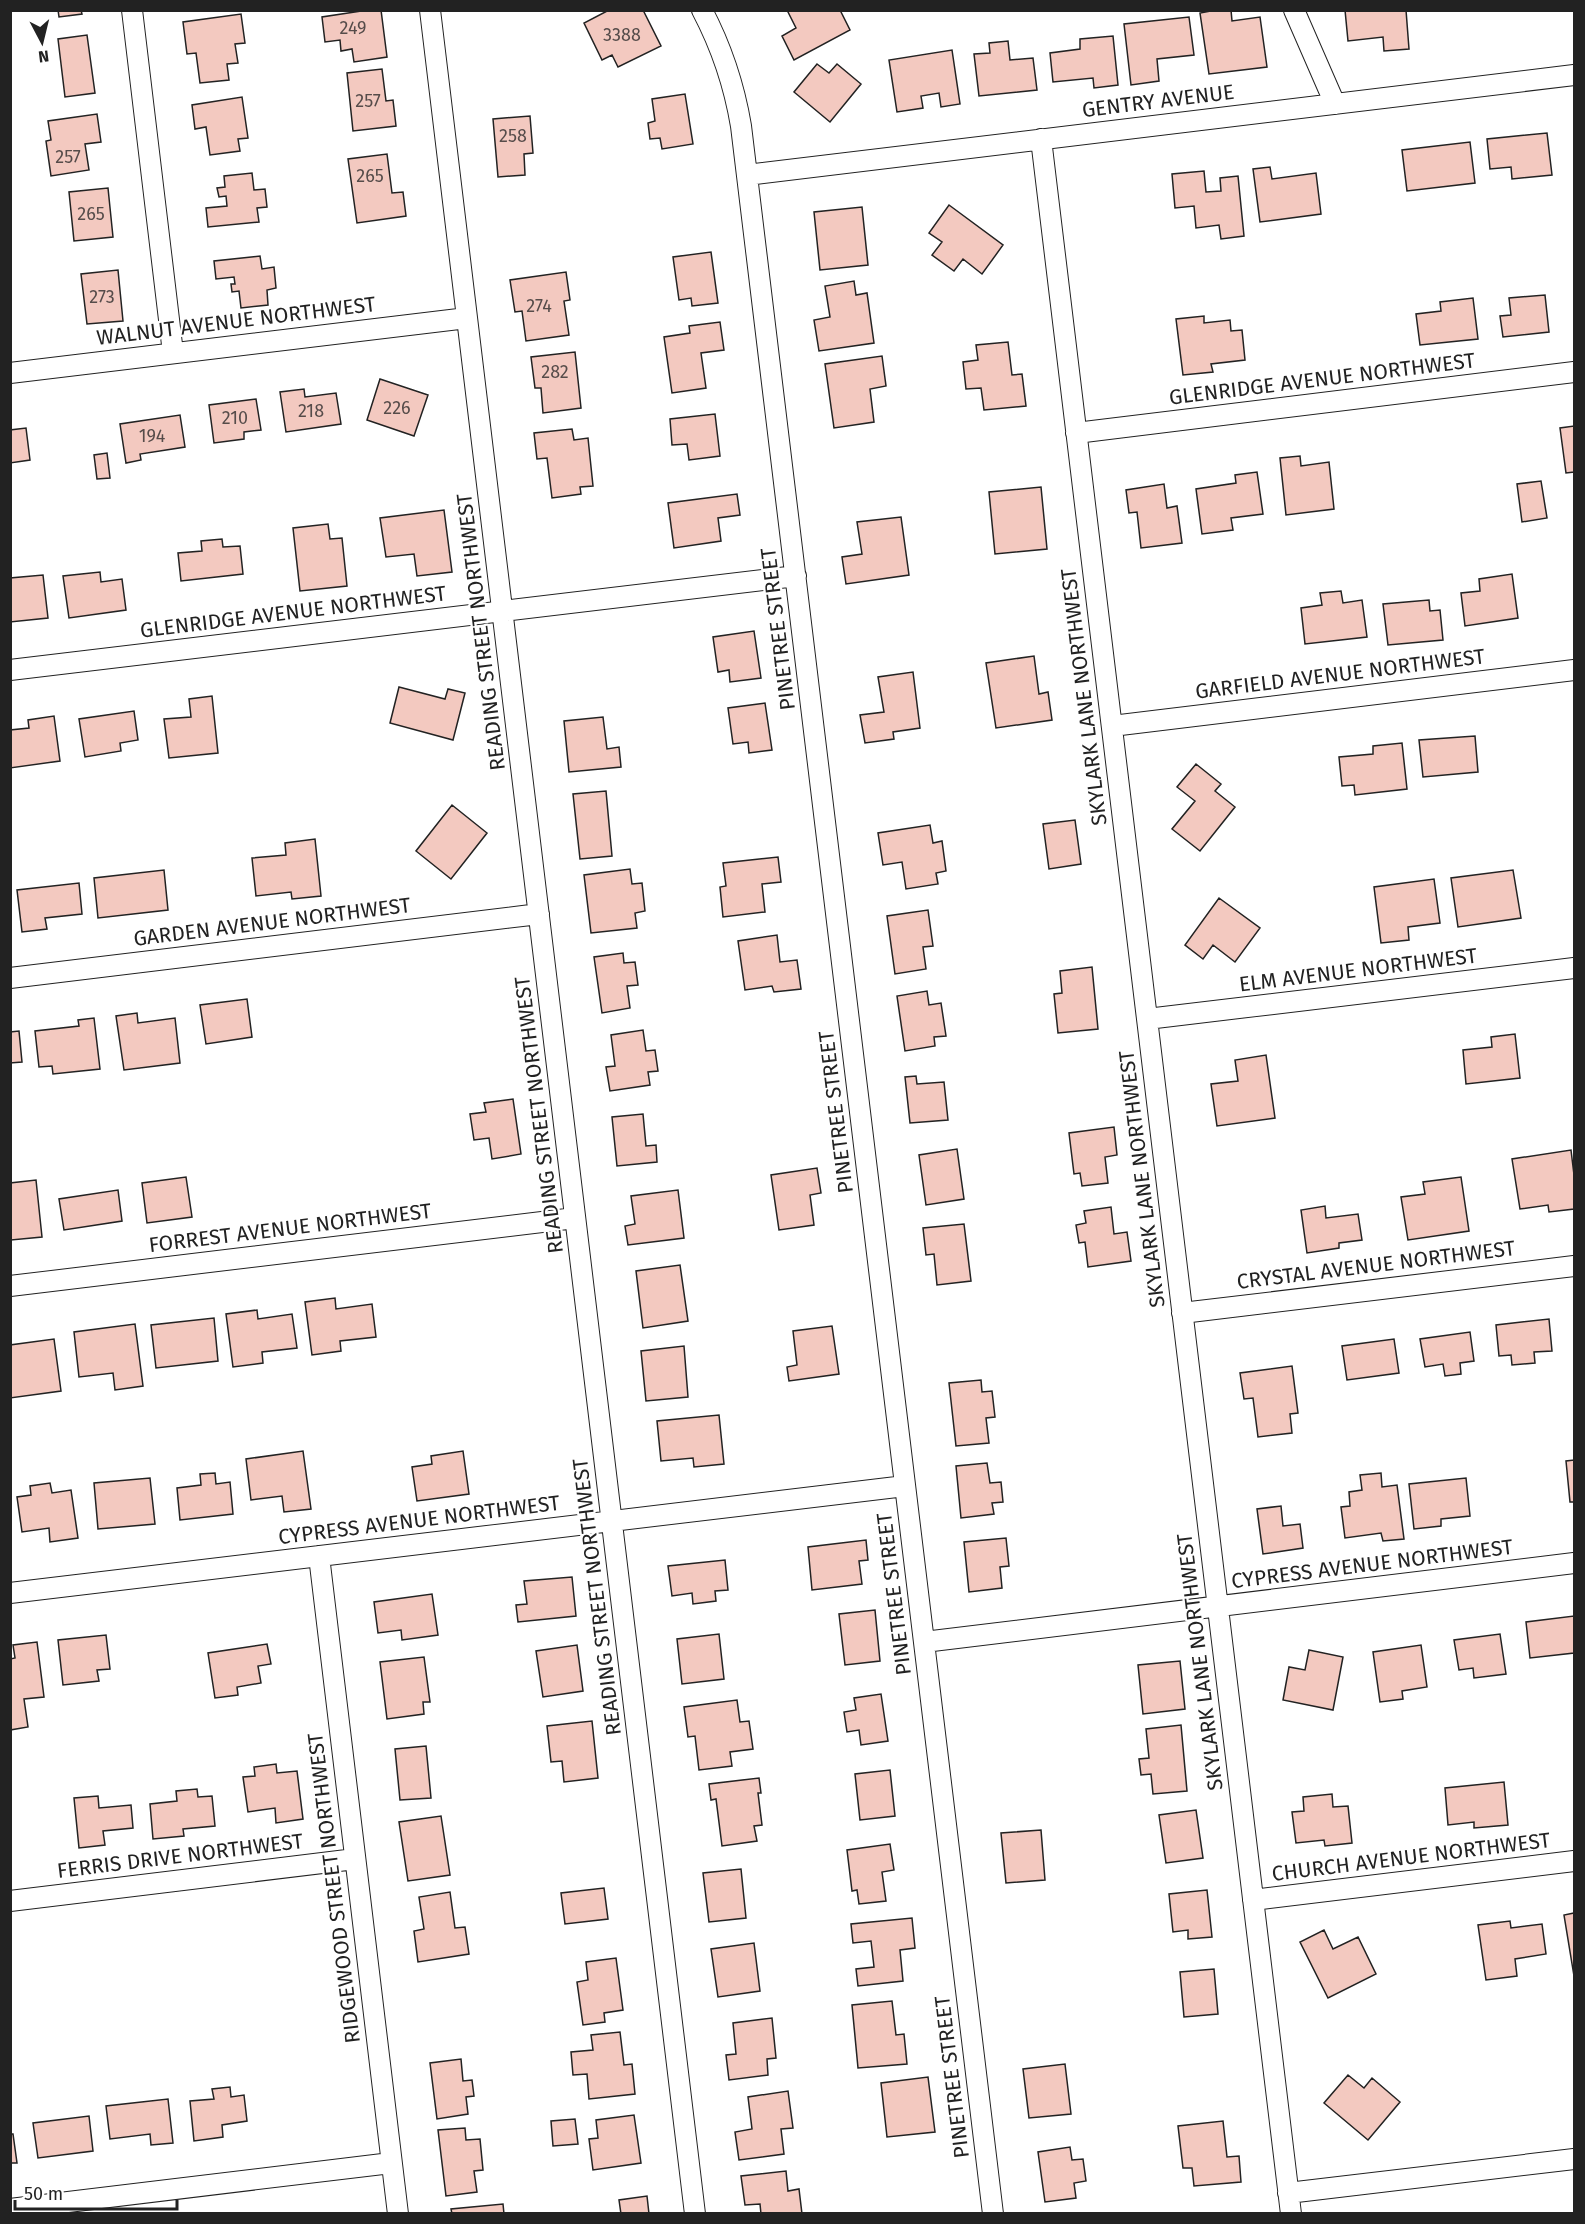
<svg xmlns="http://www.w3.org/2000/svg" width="1585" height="2224" viewBox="0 0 1585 2224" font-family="'Fira Sans',sans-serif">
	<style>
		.building { fill: #f3c9c0; stroke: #222; stroke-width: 1.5 }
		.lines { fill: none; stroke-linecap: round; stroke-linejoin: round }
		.street-casing { stroke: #222; stroke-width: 22 }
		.street { stroke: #fff; stroke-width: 20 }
		.labels { text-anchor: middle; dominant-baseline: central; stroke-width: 4.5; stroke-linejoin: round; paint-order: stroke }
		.number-label { font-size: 18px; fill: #564c4a }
		.street-label { font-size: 21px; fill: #222; stroke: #fff }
	</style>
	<rect width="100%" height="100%" fill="#fff"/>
	<path class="building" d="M58 10H81L82 14 59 17Z
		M368 10H381L387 57 354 62 352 49 341 51 340 40 325 42 322 17Z
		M609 10H643L661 46 618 67 612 55 602 60 584 23Z
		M787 10H840L850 30 794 60 782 36 796 28Z
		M1216 10H1231L1232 21 1260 17 1267 67 1209 74 1200 13Z
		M1345 10H1406L1409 49 1384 51 1383 37 1348 41Z
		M241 14 245 43 235 44 238 63 227 64 229 80 200 83 196 53 187 54 183 22Z
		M1189 17 1194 55 1157 59 1159 81 1131 85 1124 24Z
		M87 35 95 93 65 97 58 39Z
		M1113 36 1118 85 1094 88 1093 78 1053 82 1050 53 1080 49V39Z
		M1008 41 1010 60 1033 58 1037 90 979 96 974 54 990 53 989 43Z
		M952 50 960 104 941 107 939 93 921 96 923 108 897 112 889 60Z
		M817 64 829 73 837 64 861 84 830 122 794 92Z
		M382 69 386 101 393 100 396 126 353 131 347 73Z
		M685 94 693 144 662 149 660 138 650 139 648 123 655 121 652 99Z
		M242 97 248 138 238 139 240 151 210 155 206 127 195 129 192 105Z
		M97 114 101 142 85 144 89 170 51 176 46 141 51 140 48 121Z
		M530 116 533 153 524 154 525 175 498 177 493 119Z
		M1547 133 1552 175 1512 179 1511 167 1490 169 1487 139Z
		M1470 142 1475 183 1407 191 1402 150Z
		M387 154 392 193 403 192 406 216 357 223 348 159Z
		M1270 167 1272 179 1316 173 1321 214 1260 222 1253 169Z
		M1204 171 1206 192 1221 191 1220 178 1238 176 1244 236 1221 239 1219 225 1196 228 1194 206 1175 208 1172 174Z
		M252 173 254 190 265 189 267 207 257 208 259 222 208 227 206 208 227 206 226 196 219 197 217 188 225 187 224 176Z
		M108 188 113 237 74 241 69 192Z
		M949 205 1003 245 982 274 963 259 954 271 932 255 942 242 929 233Z
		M862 207 868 265 820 270 814 212Z
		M711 252 718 303 692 306 691 298 679 300 673 257Z
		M260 256 262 269 274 267 276 288 267 290 268 305 241 308 239 291 232 292 231 284H235L234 277 216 279 214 261Z
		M118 270 123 321 87 324 81 274Z
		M566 272 570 300 564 301 569 335 526 341 522 311 515 312 510 280Z
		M854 281 856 295 867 293 874 343 819 351 814 320 830 317 825 286Z
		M1545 295 1549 332 1503 337 1500 316 1511 315 1509 298Z
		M1473 298 1478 339 1420 345 1416 314 1441 311 1440 302Z
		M1204 316V323L1230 320 1231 331 1242 330 1245 360 1211 364 1213 372 1183 375 1176 319Z
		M720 322 724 350 701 353 706 388 672 393 664 337 690 333 689 326Z
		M1008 342 1012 375 1022 374 1026 406 984 410 981 388 966 389 963 362 978 360 976 345Z
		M575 352 581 408 543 413 541 388H535L531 357Z
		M882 356 886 386 870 389 874 422 834 428 825 364Z
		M380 379 428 395 414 436 367 420Z
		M304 389 305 397 336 393 341 424 286 432 280 392Z
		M256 399 261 430 244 432V439L214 443 209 405Z
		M715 414 720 456 689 460 687 444 672 445 670 419Z
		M180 415 185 447 140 454 141 460 126 463 120 424Z
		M1574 426V472L1566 473 1560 428Z
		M26 428 30 460 10 463V430Z
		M572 429 574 440 588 438 593 486 580 487 581 494 552 498 547 458 537 459 534 433Z
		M107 453 110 478 97 479 94 455Z
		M1300 456 1301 466 1329 462 1334 509 1286 515 1280 458Z
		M1257 472 1263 514 1231 518 1233 530 1202 534 1196 489 1236 483 1235 475Z
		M1541 481 1547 518 1522 522 1517 484Z
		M1164 484 1167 508 1177 506 1182 543 1141 548 1137 512 1129 513 1126 490Z
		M1041 487 1047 549 995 554 989 492Z
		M737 494 740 515 718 518 721 541 674 548 668 503Z
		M444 510 452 572 417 576 414 554 386 557 380 518Z
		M901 517 909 575 846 584 842 557 862 554 857 522Z
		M328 524 330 539 342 538 347 586 300 591 293 528Z
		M222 539 223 547 240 546 243 574 181 581 178 553 202 551 201 541Z
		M100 572 101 582 122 579 126 610 69 618 63 576Z
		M1512 574 1518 618 1465 626 1461 593 1480 591 1479 579Z
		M43 575 48 618 10 622V578Z
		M1341 591 1343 603 1362 600 1367 637 1305 644 1301 608 1322 605 1320 593Z
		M1429 600 1430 611 1440 610 1443 640 1388 645 1383 604Z
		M754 631 761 678 730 682 729 670 718 672 713 637Z
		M1034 656 1039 694 1048 692 1052 720 996 728 986 663Z
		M913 672 920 728 893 732 894 739 865 743 860 715 884 712 878 677Z
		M399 687 445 699 448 689 465 693 453 740 390 723Z
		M212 696 218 753 169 758 164 719 191 717 189 699Z
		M765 703 772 750 749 753 748 742 733 744 728 708Z
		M134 711 138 740 120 743 121 751 85 757 79 719Z
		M54 716 60 761 10 768V730L29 728 28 720Z
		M603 717 607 749 619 747 621 767 569 772 564 721Z
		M1475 736 1478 772 1423 777 1419 740Z
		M1402 743 1407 789 1355 795 1354 785 1342 786 1339 757 1373 754V746Z
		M1196 764 1221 784 1215 791 1235 807 1200 851 1172 829 1195 801 1177 787Z
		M606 791 612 856 580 859 573 794Z
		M452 805 487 833 451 879 416 851Z
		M1075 820 1081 864 1049 869 1043 824Z
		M930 825 933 843 942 841 946 871 936 873 938 884 906 889 902 862 883 865 878 833Z
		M315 839 321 896 292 899 291 892 256 896 252 858 286 855 285 843Z
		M778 857 781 882 762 884 765 912 723 917 720 887 726 886 723 863Z
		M630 869 632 884 642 883 645 911 635 913 637 928 591 933 584 875Z
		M164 870 168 910 98 918 94 878Z
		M1513 870 1521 918 1458 927 1451 878Z
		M1434 879 1440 923 1408 927 1409 940 1381 943 1374 887Z
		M79 883 82 914 45 918 47 929 22 932 17 890Z
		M1219 898 1260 928 1235 962 1213 945 1203 959 1185 945Z
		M928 910 933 946 923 947 926 969 895 974 887 916Z
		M777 935 780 962 797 960 801 989 774 992 772 986 745 990 738 941Z
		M623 953 624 963 635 962 638 985 627 986 630 1008 602 1013 594 957Z
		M1092 967 1098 1029 1058 1033 1054 994 1062 993 1060 971Z
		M927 991 929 1005 941 1003 946 1036 934 1037 935 1046 905 1051 897 996Z
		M247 999 252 1037 206 1044 200 1005Z
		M137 1013 138 1023 175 1018 180 1063 124 1070 116 1016Z
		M94 1018 100 1069 53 1074 52 1066 39 1067 35 1031 79 1026 78 1020Z
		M643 1030 646 1051 655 1050 658 1071 648 1072 650 1085 610 1091 606 1067 615 1066 611 1035Z
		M19 1031 22 1062 10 1063V1032Z
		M1515 1034 1520 1078 1466 1084 1463 1050 1492 1047 1491 1037Z
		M1266 1055 1275 1118 1217 1126 1211 1084 1238 1081 1235 1060Z
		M916 1076 917 1084 944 1082 948 1120 910 1123 905 1077Z
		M513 1099 521 1154 492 1159 489 1138 474 1140 470 1114 486 1112 484 1103Z
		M643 1114 646 1146 656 1145 657 1162 617 1166 612 1117Z
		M1114 1127 1117 1155 1105 1157 1108 1183 1082 1186 1080 1173 1074 1174 1069 1133Z
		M957 1149 964 1199 926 1205 919 1155Z
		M1571 1150 1574 1175V1209L1549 1212 1548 1205 1520 1209 1512 1159Z
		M817 1168 821 1193 810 1195 814 1225 779 1230 771 1175Z
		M186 1177 192 1217 147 1223 142 1183Z
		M1461 1177 1469 1231 1408 1240 1401 1197 1425 1194 1423 1182Z
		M36 1180 42 1237 11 1240 10 1183Z
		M118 1190 122 1221 64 1230 59 1199Z
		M678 1190 684 1238 628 1245 625 1226 635 1224 631 1196Z
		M1325 1206 1326 1218 1358 1214 1362 1240 1339 1243V1248L1307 1253 1301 1210Z
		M1111 1207 1114 1234 1127 1232 1131 1261 1088 1267 1085 1242 1079 1243 1076 1225 1086 1223 1084 1211Z
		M964 1224 971 1281 937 1285 934 1254 926 1255 923 1228Z
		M680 1265 688 1321 643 1328 636 1271Z
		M335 1298 336 1309 372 1304 376 1337 340 1341 341 1351 312 1355 305 1302Z
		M257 1310 258 1319 292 1314 297 1348 262 1352 263 1363 233 1367 226 1314Z
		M214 1318 218 1361 156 1368 151 1325Z
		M1549 1319 1552 1351 1534 1352 1535 1363 1512 1365 1511 1355 1499 1356 1496 1325Z
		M135 1324 143 1386 115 1390 113 1373 79 1377 74 1332Z
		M832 1326 839 1374 789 1381 787 1367 797 1365 793 1331Z
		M1470 1332 1474 1361 1460 1363 1461 1374 1445 1376 1443 1364 1425 1367 1420 1339Z
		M54 1339 61 1391 10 1398V1345Z
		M1394 1339 1399 1373 1347 1380 1342 1346Z
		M684 1346 688 1397 646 1401 641 1351Z
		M1292 1366 1298 1413 1290 1414 1292 1433 1258 1437 1253 1398 1244 1399 1240 1373Z
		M981 1380 982 1392 992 1391 995 1417 986 1418 989 1443 956 1446 949 1383Z
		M719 1415 724 1464 694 1467 693 1458 661 1461 657 1421Z
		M303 1451 311 1509 284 1512 282 1496 251 1500 246 1459Z
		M463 1451 469 1494 417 1501 412 1467 432 1464 431 1456Z
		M1574 1460V1502H1570L1566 1461Z
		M987 1463 990 1483 1001 1482 1003 1502 992 1503 994 1514 961 1518 956 1466Z
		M215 1473 216 1484 230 1482 233 1514 180 1520 177 1488 201 1485 200 1474Z
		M1381 1473 1382 1487 1397 1485 1404 1539 1383 1541 1381 1533 1345 1538 1341 1507 1350 1506 1349 1492 1362 1490 1360 1475Z
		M150 1478 155 1524 98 1529 94 1483Z
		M1466 1478 1470 1516 1441 1519V1526L1414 1529 1409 1484Z
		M50 1483 52 1493 71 1490 78 1538 50 1542 49 1528 22 1532 17 1497 31 1495 30 1486Z
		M1281 1506 1283 1526 1300 1524 1303 1548 1263 1554 1257 1509Z
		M1006 1538 1009 1566 1000 1567 1002 1588 969 1592 964 1542Z
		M866 1540 868 1560 859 1561 862 1584 812 1590 808 1547Z
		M725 1560 728 1590 715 1591 716 1601 693 1604 692 1593 672 1596 668 1566Z
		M572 1577 576 1616 518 1622 516 1605 527 1604 524 1581Z
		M432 1594 438 1635 402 1640 401 1630 378 1633 374 1602Z
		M875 1610 880 1661 845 1665 839 1614Z
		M1574 1616V1653L1530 1658 1526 1622Z
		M719 1634 724 1679 682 1684 677 1639Z
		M1500 1634 1506 1674 1474 1678 1473 1668 1459 1670 1454 1640Z
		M106 1635 110 1669 97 1670 99 1681 63 1685 58 1640Z
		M37 1642 44 1697 24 1699 28 1727 10 1730V1659L15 1658 13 1645Z
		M267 1644 271 1664 258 1666 261 1683 237 1687 238 1695 215 1698 208 1653Z
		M577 1645 583 1691 543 1697 536 1651Z
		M1421 1645 1427 1687 1402 1691 1403 1699 1380 1702 1373 1652Z
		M1309 1650 1343 1657 1333 1710 1283 1700 1289 1667 1305 1670Z
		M424 1657 430 1702H423L424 1714 387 1719 380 1662Z
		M1180 1661 1185 1709 1143 1714 1138 1665Z
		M881 1694 888 1741 861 1745 859 1730 847 1732 844 1712 856 1710 854 1698Z
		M737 1700 740 1722 749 1721 753 1749 730 1752 732 1766 699 1770 695 1736 688 1737 684 1707Z
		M592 1721 598 1778 564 1782 562 1761 551 1762 547 1726Z
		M1181 1725 1187 1791 1153 1794 1151 1774 1141 1775 1139 1759 1149 1758 1146 1729Z
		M426 1746 431 1798 400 1800 395 1749Z
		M276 1764 277 1773 297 1771 303 1819 276 1823 275 1808 248 1812 243 1777 255 1776 254 1767Z
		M890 1770 895 1816 860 1820 855 1774Z
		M759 1778 761 1793H758L762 1825 754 1826 757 1841 722 1846 716 1799 711 1800 709 1784Z
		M1504 1782 1508 1825 1474 1828V1822L1448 1825 1445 1788Z
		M197 1789 198 1797 212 1796 215 1826 183 1829 184 1836 153 1839 150 1804 177 1801 176 1791Z
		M1332 1794 1333 1807 1348 1806 1352 1843 1325 1846 1324 1840 1296 1843 1292 1812 1304 1811 1303 1797Z
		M98 1796 99 1808 131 1805 133 1828 103 1831 105 1845 79 1848 74 1798Z
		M1196 1810 1203 1858 1166 1863 1159 1815Z
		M441 1816 450 1875 408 1881 399 1822Z
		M1041 1830 1045 1880 1006 1883 1001 1833Z
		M890 1844 894 1870 882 1872 886 1901 859 1904 857 1890 852 1891 847 1850Z
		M741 1869 746 1918 709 1922 703 1873Z
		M604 1888 608 1919 565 1924 561 1893Z
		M1207 1890 1212 1937 1188 1939V1930L1173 1932 1169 1894Z
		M450 1892 455 1928 465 1927 469 1954 418 1962 414 1931 424 1929 419 1897Z
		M1574 1913V1976L1564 1915Z
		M912 1918 915 1948 900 1950 903 1981 858 1986 856 1969 874 1967 871 1941 853 1943 851 1924Z
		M1510 1921 1511 1928 1542 1924 1546 1954 1515 1959 1517 1976 1486 1980 1478 1925Z
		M1324 1930 1333 1949 1358 1937 1376 1974 1328 1998 1300 1942Z
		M754 1943 760 1991 718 1997 711 1949Z
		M616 1958 623 2010 604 2013 605 2022 583 2025 577 1982 588 1980 586 1962Z
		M1214 1969 1218 2014 1184 2017 1180 1972Z
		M892 2001 896 2035 904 2034 907 2064 858 2068 852 2005Z
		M772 2018 776 2058 767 2059 768 2075 729 2080 726 2055 736 2054 733 2023Z
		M620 2032 624 2065 632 2064 635 2094 589 2099 587 2074 573 2075 571 2052 593 2050 591 2035Z
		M461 2059 463 2081 472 2080 474 2096 466 2097 468 2114 437 2119 430 2063Z
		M1065 2064 1071 2114 1029 2118 1023 2069Z
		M1348 2075 1364 2088 1372 2078 1400 2102 1368 2140 1324 2103Z
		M928 2077 935 2132 887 2137 881 2083Z
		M230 2087 231 2097 244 2095 247 2121 222 2125 223 2137 194 2141 190 2101 214 2099 212 2089Z
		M788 2091 793 2128 781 2129 784 2154 739 2160 735 2132 752 2129 748 2097Z
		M168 2099 173 2143 151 2145 150 2134 110 2139 106 2106Z
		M634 2115 641 2163 593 2170 589 2139 598 2138 596 2120Z
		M89 2116 93 2151 38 2158 33 2123Z
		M575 2119 578 2144 553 2146 551 2121Z
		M1223 2121 1227 2157 1239 2156 1241 2182 1194 2186 1192 2168H1183L1178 2126Z
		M465 2128 466 2140 480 2139 483 2170 474 2171 477 2192 446 2196 438 2130Z
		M10 2134H13L17 2163H10Z
		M1070 2147 1072 2160 1083 2159 1086 2181 1074 2183 1076 2198 1045 2202 1038 2152Z
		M786 2171 788 2191 799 2189 802 2214H761L760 2204 745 2205 741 2176Z
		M647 2196 649 2214H621L619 2200Z
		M503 2204 504 2214H452L451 2209Z"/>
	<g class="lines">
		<defs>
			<path id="street" d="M132 10 173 353
				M430 10 695 2214
				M702 10C722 48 734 84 741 126L993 2214
				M1294 10 1335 104
				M1041 139 1291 2214
				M747 175 1574 75
				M10 373 467 318
				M1076 433 1574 372
				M10 670 796 576
				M1112 726 1574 670
				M10 978 539 914
				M1147 1019 1574 968
				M10 1286 575 1218
				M1182 1313 1574 1266
				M319 1556 398 2214
				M10 1593 905 1486
				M924 1642 1574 1563
				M1253 1900 1574 1861
				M10 1901 355 1859
				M1288 2193 1574 2159
				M10 2209 391 2163"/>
		</defs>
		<use href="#street" class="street-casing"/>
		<use href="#street" class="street"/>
	</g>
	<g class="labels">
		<g class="number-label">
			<text x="353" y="28">249</text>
			<text x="622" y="35">3388</text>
			<text x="368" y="101">257</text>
			<text x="513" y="136">258</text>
			<text x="68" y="157">257</text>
			<text x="370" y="176">265</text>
			<text x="91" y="214">265</text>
			<text x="102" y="297">273</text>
			<text x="539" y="306">274</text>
			<text x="555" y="372">282</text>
			<text x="397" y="408">226</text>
			<text x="311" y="411">218</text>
			<text x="235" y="418">210</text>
			<text x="152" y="436">194</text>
		</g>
		<g class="street-label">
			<text transform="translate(1158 101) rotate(-7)">GENTRY AVENUE</text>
			<text transform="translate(236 321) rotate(-7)">WALNUT AVENUE NORTHWEST</text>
			<text transform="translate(1322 379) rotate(-7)">GLENRIDGE AVENUE NORTHWEST</text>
			<text transform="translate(293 612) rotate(-7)">GLENRIDGE AVENUE NORTHWEST</text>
			<text transform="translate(778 629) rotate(-97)">PINETREE STREET</text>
			<text transform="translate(481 632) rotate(-97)">READING STREET NORTHWEST</text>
			<text transform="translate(1340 674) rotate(-7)">GARFIELD AVENUE NORTHWEST</text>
			<text transform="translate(1084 697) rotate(-97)">SKYLARK LANE NORTHWEST</text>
			<text transform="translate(272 922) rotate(-7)">GARDEN AVENUE NORTHWEST</text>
			<text transform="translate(1358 970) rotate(-7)">ELM AVENUE NORTHWEST</text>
			<text transform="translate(836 1112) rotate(-97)">PINETREE STREET</text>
			<text transform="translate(539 1115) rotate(-97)">READING STREET NORTHWEST</text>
			<text transform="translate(1142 1179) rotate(-97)">SKYLARK LANE NORTHWEST</text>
			<text transform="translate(290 1228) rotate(-7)">FORREST AVENUE NORTHWEST</text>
			<text transform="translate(1376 1265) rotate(-7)">CRYSTAL AVENUE NORTHWEST</text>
			<text transform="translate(419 1520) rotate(-7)">CYPRESS AVENUE NORTHWEST</text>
			<text transform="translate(1372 1564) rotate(-7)">CYPRESS AVENUE NORTHWEST</text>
			<text transform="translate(894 1594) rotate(-97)">PINETREE STREET</text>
			<text transform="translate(597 1597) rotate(-97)">READING STREET NORTHWEST</text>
			<text transform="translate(1200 1662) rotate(-97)">SKYLARK LANE NORTHWEST</text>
			<text transform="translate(180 1856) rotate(-7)">FERRIS DRIVE NORTHWEST</text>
			<text transform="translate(1411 1857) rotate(-7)">CHURCH AVENUE NORTHWEST</text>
			<text transform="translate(334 1888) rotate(-97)">RIDGEWOOD STREET NORTHWEST</text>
			<text transform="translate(952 2077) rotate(-97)">PINETREE STREET</text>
		</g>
	</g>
	<rect width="1585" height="2224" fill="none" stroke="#222222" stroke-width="24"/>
	<g transform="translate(42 42) rotate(173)" stroke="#ffffff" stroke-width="4.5" paint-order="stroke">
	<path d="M0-4.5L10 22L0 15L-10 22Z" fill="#222222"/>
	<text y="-9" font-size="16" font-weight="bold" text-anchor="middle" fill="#222222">N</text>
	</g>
	<path d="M15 2200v9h162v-9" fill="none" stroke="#222222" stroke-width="3"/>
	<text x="24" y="2200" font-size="18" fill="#222222" stroke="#ffffff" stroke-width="4.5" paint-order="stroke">50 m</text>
</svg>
